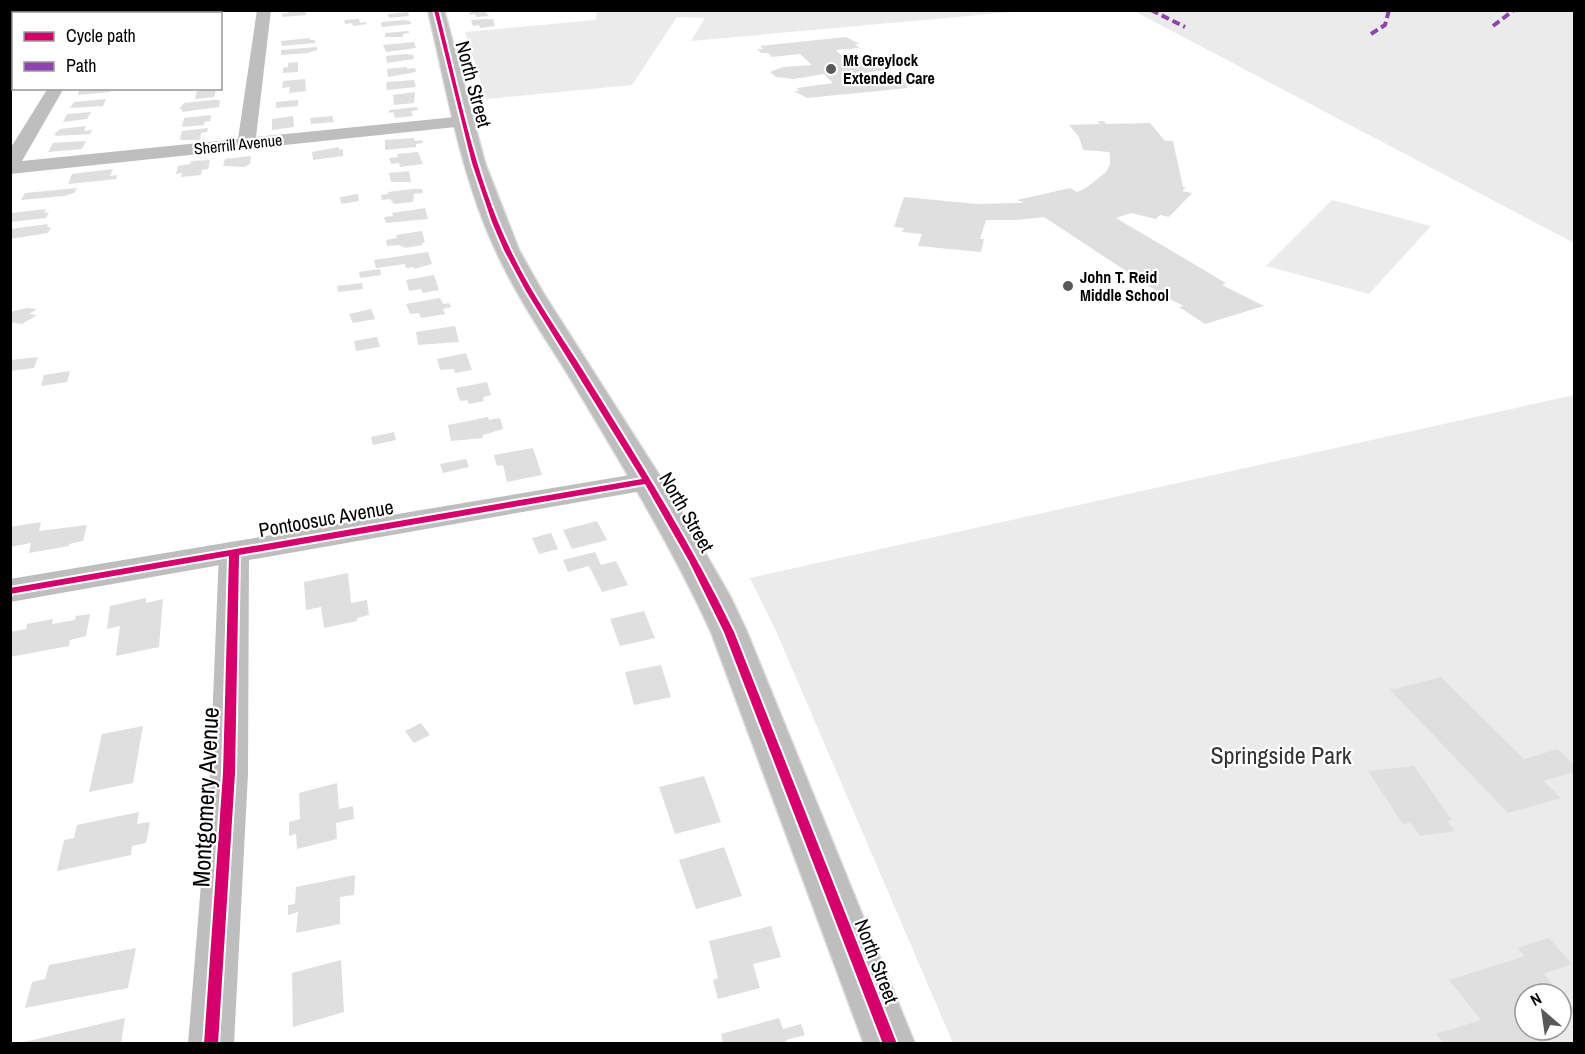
<svg xmlns="http://www.w3.org/2000/svg" width="1585" height="1054" viewBox="0 0 1585 1054" font-family="'Archivo Narrow',sans-serif">
	<style>
		.green { fill: #ebebeb; fill-rule: evenodd }
		.building { fill: #dfdfdf }
		.lines { fill: none; stroke-linecap: round; stroke-linejoin: round }
		.primary-casing { stroke: #dbdbdb; stroke-width: 3 }
		.minor { fill: #bebebe; fill-rule: evenodd }
		.tertiary { fill: #bebebe; fill-rule: evenodd }
		.primary { fill: #bebebe; fill-rule: evenodd }
		.quiet { stroke: #8e44ad; stroke-width: 4; stroke-dasharray: 8 4; stroke-linecap: butt }
		.cycleway-casing { stroke: #fff; stroke-width: 4 }
		.cycleway { fill: #d6006c; fill-rule: evenodd }
		.poi-dot { fill: #595959; stroke: #fff; stroke-width: 2 }
		.labels { text-anchor: middle; dominant-baseline: central; stroke-width: 4.5; stroke-linejoin: round; paint-order: stroke }
		.far-poi-label { font-size: 16px; font-weight: bold; fill: #000; stroke: #fff; text-anchor: start }
		.far-street-label { font-size: 16px; fill: #000; stroke: #fff }
		.street-label { font-size: 20px; fill: #000; stroke: #fff }
		.near-park-label { font-size: 24px; fill: #323232; stroke: #fff }
		.near-street-label { font-size: 24px; fill: #000; stroke: #fff }
	</style>
	<rect width="100%" height="100%" fill="#fff"/>
	<path class="green" d="M597 10H1024V11L691 41 705 18 677 17 632 85 486 99 465 32 596 20Z
		M1134 11H1574V243Z
		M1332 200 1431 226 1369 294 1266 266Z
		M1574 395V1043H953L776 631 750 578ZM1525 994H1561V1030H1525Z"/>
	<path class="building" d="M300 10 305 11 306 15 283 17 281 14Z
		M469 10H484L489 16 476 17 475 14 470 15Z
		M408 12 409 16 389 18 388 14Z
		M359 19 360 23 366 22 367 24 353 26 352 23 345 24 344 20Z
		M487 19H493L495 26 480 28 479 25 473 26 471 20Z
		M405 20 410 21 411 24 382 27 381 22Z
		M409 31V33L403 34V37H385V33Z
		M846 37 860 44H855L859 48 836 50 845 59 880 55 891 64 881 65 887 70 863 73 867 76H863L867 80 895 77 899 80 906 79 911 83 905 84 908 88 807 98 794 91H799L797 88 833 83 824 74 794 79 776 77 770 72 783 67 812 65 800 54 772 57 768 53H761L757 49H763L760 46Z
		M310 38V40H315V43L282 46 281 41Z
		M414 42 416 48 386 52 383 45Z
		M317 47V50L308 53 281 55V50Z
		M405 54 413 55 414 59 387 63 386 56Z
		M298 62V72L283 73V68L288 67V63Z
		M407 67V69L415 68 416 72 388 77 387 69Z
		M305 79 306 91 289 93 290 87 282 88 283 81Z
		M414 80 416 87 387 90 386 82Z
		M80 88H111L110 92 78 95Z
		M216 90 214 97 195 99 197 91Z
		M415 92 414 103 394 105 393 95Z
		M106 99 103 106 70 108 74 102Z
		M213 100H220L219 107 182 112V109H179L184 103Z
		M298 100V106L276 108V102Z
		M417 107 418 110 411 111 413 116 395 118 393 112 389 113V110Z
		M91 112 87 119 63 122 67 114Z
		M211 115 210 121 204 122V125L182 127 184 118Z
		M293 116 294 127 272 130V119Z
		M332 116 334 122 311 124 310 118Z
		M1097 121H1104L1106 124 1150 123 1165 141H1173L1183 187H1186L1182 191 1192 193 1169 217 1160 215 1156 219 1131 213 1116 218 1226 283 1222 285 1264 306 1205 324 1179 307 1184 306 1167 298 1044 217 1015 220H986L980 239H984L981 252 918 246 922 234 902 232 904 228 894 227 904 197 977 204 1020 203H1024L1017 200 1070 188 1077 192 1086 188 1106 172 1110 164V155L1109 152 1083 150 1079 137 1069 125 1100 124Z
		M86 126 84 131 92 130 90 134 55 136 56 134 53 135 60 129Z
		M208 128 207 132 201 133 200 140H180L182 131Z
		M414 138 415 141 422 140 423 143 416 144V147L385 150V140Z
		M86 141 82 149 48 152 53 143Z
		M339 147V150L343 149V156L313 160 312 152Z
		M418 152 423 164 400 167 399 163 391 164 389 158 398 157 397 154Z
		M251 156 250 164 245 167 223 166 225 159Z
		M210 160 208 169 202 170 201 175 181 177 182 173 176 174 178 166 190 164 191 161Z
		M113 169 110 176 117 175 116 179 68 184 72 174Z
		M409 171 411 182H391L389 173Z
		M77 188 74 193 64 196 21 200 25 193Z
		M413 189H422L423 193 414 194 413 202 394 204 390 199 382 200 381 195 388 194V192Z
		M358 194 359 201 341 204 340 197Z
		M425 208 428 219 386 223 384 217 393 216 392 213Z
		M46 209 44 213 49 212 46 218 10 222 12 213Z
		M48 224 47 227H51L48 233 10 239V229Z
		M422 231 425 242 422 243V245L405 248 399 245 387 246 386 240 397 238 396 235Z
		M428 252 432 264 414 269V267L406 268 405 264 376 268 374 260Z
		M380 269 381 275 360 278 359 272Z
		M434 275 439 290 423 293 421 289 409 291 406 280Z
		M362 283 363 289 338 292 337 286Z
		M440 298 443 304 449 303 451 307 443 309 445 314 421 318 419 313 410 314 406 304Z
		M27 308 37 309 29 314 37 315 22 324 10 322V312Z
		M371 309 375 319 353 323 349 314Z
		M455 326 459 342 418 345 416 332Z
		M377 337 380 347 356 351 354 341Z
		M466 353 472 370 455 373 454 369 440 370 437 359Z
		M38 357 34 368 10 371V360Z
		M70 371 67 382 41 386 44 375Z
		M487 382 491 395 483 397 484 401 469 404 467 400 460 401 456 388Z
		M488 417 489 420 500 418 503 429 483 435V438L451 441 448 425Z
		M394 432 396 440 373 445 371 437Z
		M533 448 542 475 507 482 503 465 497 466 494 455Z
		M466 459 469 467 443 473 440 464Z
		M597 521 607 540 572 549 563 530Z
		M41 522 39 531 87 525 83 541 69 544V546L29 553 31 543 10 547V527Z
		M551 533 558 549 539 554 532 538Z
		M595 552 601 565 616 561 628 585 602 592 589 566 568 572 563 560Z
		M348 573 351 603 367 600 369 615 357 618V621L324 628 321 607 306 610 304 582Z
		M146 598V603L163 599 159 647 116 656 120 626 107 629 110 606Z
		M644 611 655 638 620 646 610 619Z
		M90 614 86 636 70 640 69 646 10 657V632L26 629 27 624 53 619 52 624 75 620 76 616Z
		M661 665 671 697 634 705 625 672Z
		M1441 677 1524 759 1558 749 1574 765V772L1543 781 1561 798 1508 813 1390 690Z
		M421 723 430 735 414 743 405 731Z
		M143 726 133 783 89 792 102 734Z
		M1414 766 1452 820 1447 821 1455 831 1420 836 1411 823 1403 824 1368 771Z
		M704 776 721 822 675 834 659 787Z
		M337 783 339 809 353 806 354 819 336 823 337 839 297 849 296 834 289 836V822L300 819 299 793Z
		M139 812 137 824 150 822 146 843 132 846 131 855 57 871 64 840 74 838 77 825Z
		M724 847 742 896 696 909 679 860Z
		M355 875 354 895 340 897V924L296 933 298 912 288 915V905L295 904 296 887Z
		M771 926 781 957 753 964 760 988 718 999 713 980 718 978 709 941Z
		M1549 938 1572 964 1544 974 1574 1009V1012L1561 1016V994H1525V1030H1536L1547 1044H1444L1436 1034 1481 1020 1449 980 1525 956 1517 948Z
		M136 948 128 988 25 1008 32 982 45 979 49 965Z
		M341 960 344 1012 293 1027 292 973Z
		M125 1018 121 1044H20V1043Z
		M779 1018 783 1029 801 1024 805 1035 786 1040 787 1044H723L721 1034Z"/>
	<g class="lines">
		<defs>
			<path id="primary" d="M428 10H444L485 163 519 250 542 291 670 492 730 596 747 632 915 1044H864L711 632C671 545 621 463 572 381 546 339 517 297 496 251 461 176 447 91 428 10Z"/>
		</defs>
		<use href="#primary" class="primary-casing"/>
		<path class="minor" d="M95 10H109L107 14H93Z
			M257 10H271L256 137 465 116 471 117 474 121 471 125 465 126 10 174V149L48 88H64L22 161 238 139Z
			M234 542 245 545 249 552 248 773 234 1044H188L210 773 219 552 223 545Z"/>
		<path class="tertiary" d="M648 472 659 474 664 481 659 488 10 602V579Z"/>
		<use href="#primary" class="primary"/>
		<path class="quiet" d="M1151 10 1185 27
			M1493 26 1514 10
			M1371 34 1385 25 1389 10"/>
		<defs>
			<path id="cycleway" d="M434 10H438C459 91 474 174 510 249 531 294 561 335 587 377 639 461 691 543 734 632L897 1044H883L724 632 689 561 645 484 239 555 235 773 218 1044H204L223 773 229 556 10 594V588L642 479 526 291 504 250 492 222 472 163Z"/>
		</defs>
		<use href="#cycleway" class="cycleway-casing"/>
		<use href="#cycleway" class="cycleway"/>
	</g>
	<g class="poi-dot">
		<circle cx="831" cy="69" r="6"/>
		<circle cx="1068" cy="286" r="6"/>
	</g>
	<g class="labels">
		<g class="far-poi-label">
			<text x="843" y="60">Mt Greylock<tspan x="843" dy="18">Extended Care</tspan></text>
			<text x="1080" y="277">John T. Reid<tspan x="1080" dy="18">Middle School</tspan></text>
		</g>
		<g class="far-street-label">
			<text transform="translate(238 144) rotate(-6)">Sherrill Avenue</text>
		</g>
		<g class="street-label">
			<text transform="translate(474 84) rotate(75)">North Street</text>
			<text transform="translate(687 512) rotate(60)">North Street</text>
			<text transform="translate(326 518) rotate(-10)">Pontoosuc Avenue</text>
			<text transform="translate(877 961) rotate(69)">North Street</text>
		</g>
		<g class="near-park-label">
			<text x="1281" y="755">Springside Park</text>
		</g>
		<g class="near-street-label">
			<text transform="translate(205 797) rotate(-87)">Montgomery Avenue</text>
		</g>
	</g>
	<rect width="1585" height="1054" fill="none" stroke="#000000" stroke-width="24"/>
	<rect x="12" y="12" width="210" height="78" fill="#ffffff" stroke="#999999" stroke-width="1.5"/>
	<rect x="24" y="32" width="30" height="9" fill="#d6006c" stroke="#999999" stroke-width="1.5"/>
	<text x="66" y="42" font-size="18" fill="#000000">Cycle path</text>
	<rect x="24" y="62" width="30" height="9" fill="#8e44ad" stroke="#999999" stroke-width="1.5"/>
	<text x="66" y="72" font-size="18" fill="#000000">Path</text>
	<g transform="translate(1543 1012) rotate(331)"><circle r="28" fill="#ffffff" stroke="#999999" stroke-width="1.5"/>
	<path d="M0-4.5L10 22L0 15L-10 22Z" fill="#595959"/>
	<text y="-9" font-size="16" font-weight="bold" text-anchor="middle" fill="#000000">N</text>
	</g>
</svg>
